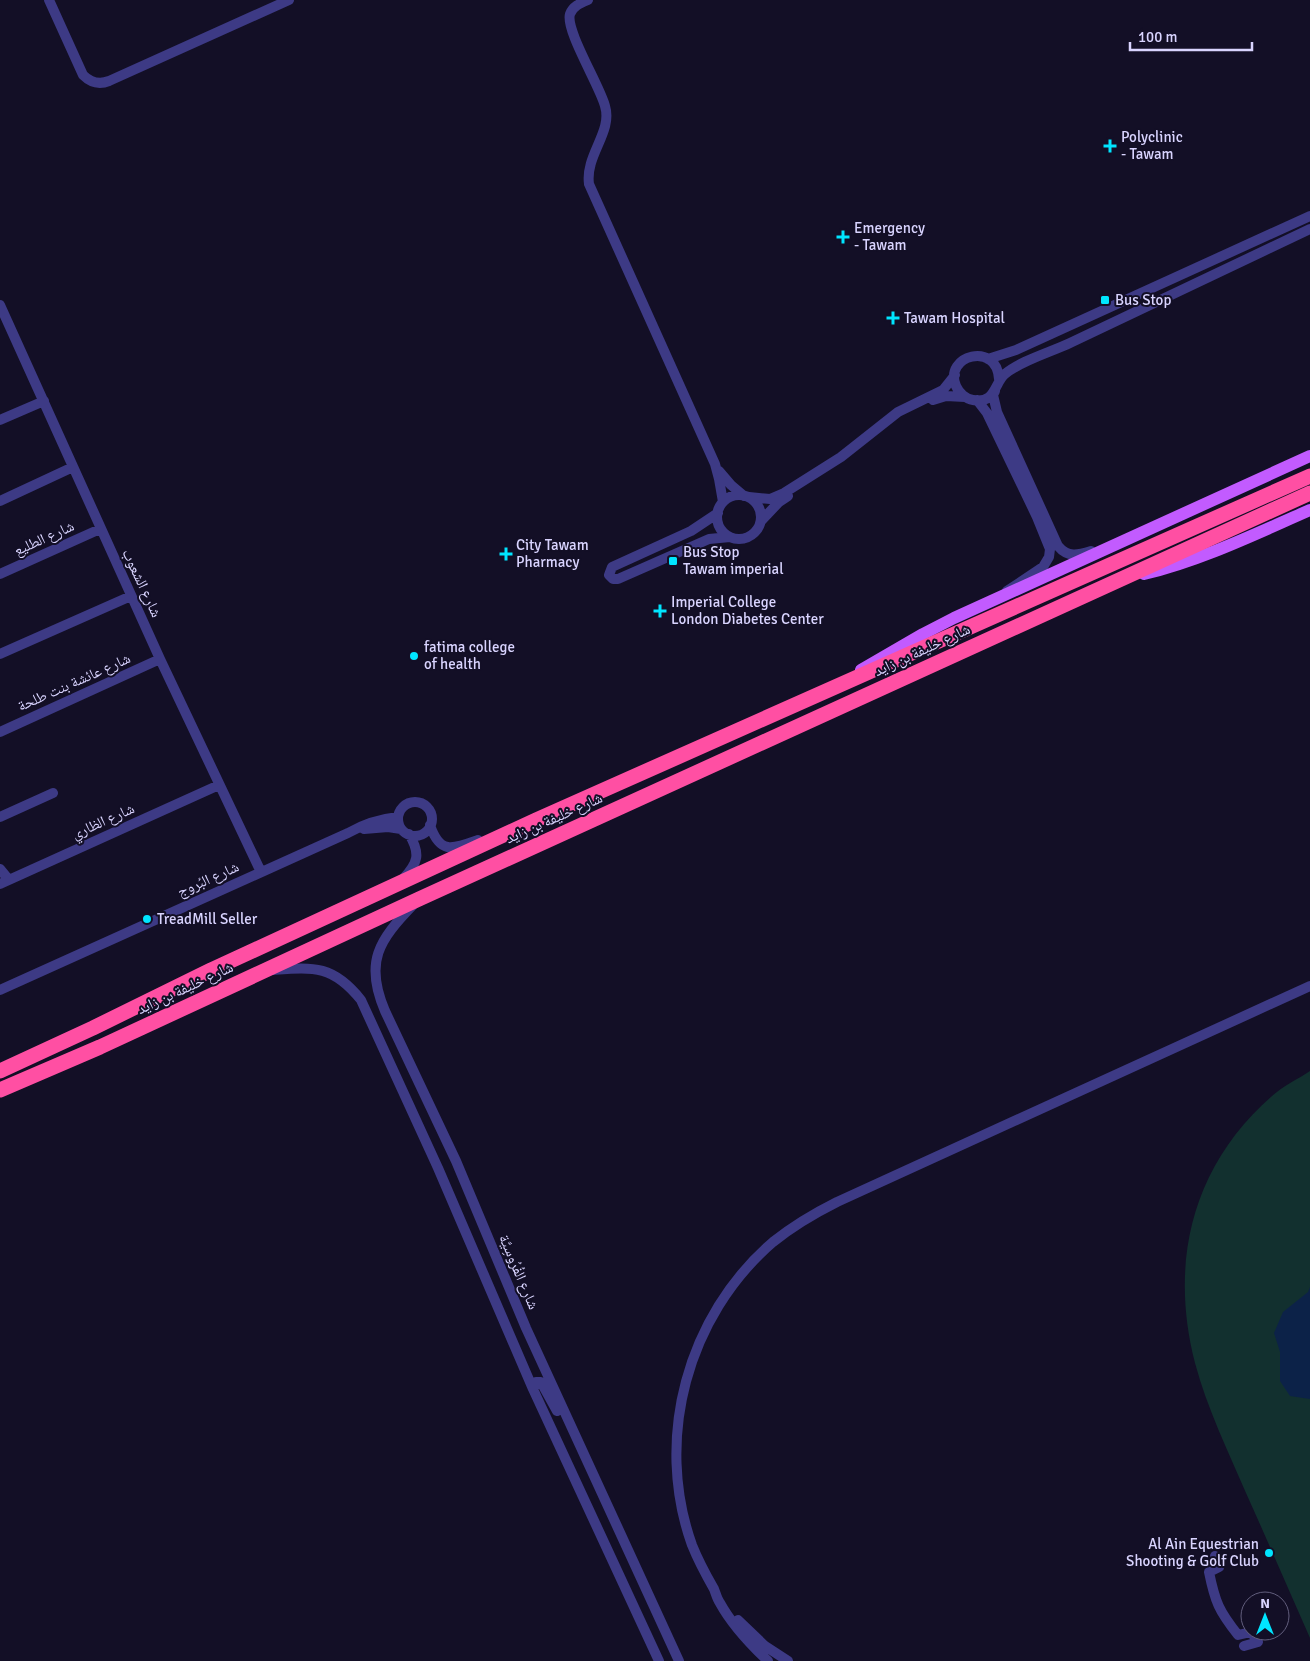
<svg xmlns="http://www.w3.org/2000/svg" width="1310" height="1661" viewBox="0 0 1310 1661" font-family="Signika,'Noto Naskh Arabic',sans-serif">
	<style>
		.green { fill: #12302f }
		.water { fill: #0c2248 }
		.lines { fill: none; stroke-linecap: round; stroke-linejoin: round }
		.minor { stroke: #3d3a85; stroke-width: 10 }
		.major { stroke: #c25bff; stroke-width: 12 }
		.highway { stroke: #ff4fa3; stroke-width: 15 }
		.poi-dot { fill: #00e5ff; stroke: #130f26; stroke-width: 2 }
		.labels { text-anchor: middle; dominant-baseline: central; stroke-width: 4; stroke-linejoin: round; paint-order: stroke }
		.poi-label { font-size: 15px; fill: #d9d4ff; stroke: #130f26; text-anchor: start }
		.street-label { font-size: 15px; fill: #d9d4ff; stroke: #130f26 }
	</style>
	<rect width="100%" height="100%" fill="#130f26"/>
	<path class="green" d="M1310 1071V1638C1289 1590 1268 1542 1246 1493 1228 1451 1207 1408 1195 1363 1169 1262 1192 1166 1272 1096 1283 1086 1298 1079 1310 1071Z"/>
	<path class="water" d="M1310 1287V1399L1290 1396 1280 1381V1352L1274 1333 1283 1312 1308 1292Z"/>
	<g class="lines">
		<path class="minor" d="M49 0 83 75C91 83 99 85 109 81L289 0
			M588 0C581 3 573 6 570 14 565 30 600 86 605 106 613 132 585 155 589 184L715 464 719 479 723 502
			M0 305 160 659 261 872
			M988 359 1016 350 1310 216
			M999 379C997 341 943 355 956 386 959 393 966 399 973 400 996 404 994 383 1005 374 1020 361 1051 352 1070 343 1150 305 1230 267 1310 229
			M995 391 993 395 997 412 1058 546C1068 558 1078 555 1091 551
			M933 400 946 396 965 397
			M977 400 987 413 1037 517 1050 549 1049 557 1043 567 1007 591
			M0 420 44 401
			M719 471 731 485 744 496
			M717 517a22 22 0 1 1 44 0a22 22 0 1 1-44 0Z
			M749 497 770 499 784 493 841 457 898 412 943 390 955 375
			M0 501 73 467
			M718 513 691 531 612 567 609 575 613 579H618L709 539 730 537
			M761 521 779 502 788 496
			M0 574 100 529
			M0 654 131 596
			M0 732 160 659
			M398 819a17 17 0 1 1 34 0a17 17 0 1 1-34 0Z
			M0 817 53 793
			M430 825C440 855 453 849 478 840
			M364 829 388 827 401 829
			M0 869 9 880
			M403 879C418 863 421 854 409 834
			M0 884 219 785
			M413 905C379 940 364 962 385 1011L456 1161 526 1328 679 1661
			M273 970C314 967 333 965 361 1000L438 1168 533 1389 659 1661
			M0 990 348 833C364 824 379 819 398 817
			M533 1389 536 1382H541L557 1411
			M1215 1556 1219 1567 1209 1572C1215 1602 1219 1611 1238 1635L1251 1632 1258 1642 1244 1646
			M738 1620 765 1646 788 1661
			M768 1661C750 1644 732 1625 720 1603 717 1599 716 1594 714 1589 706 1575 698 1560 692 1545 654 1439 687 1316 773 1242 793 1226 815 1213 837 1202L1310 986"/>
		<path class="major" d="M1144 574C1202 560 1255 534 1310 510
			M861 670 923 634 954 618 1310 456"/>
		<path class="highway" d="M0 1071 93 1028 211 970 536 820 1310 476
			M0 1090 100 1047 419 899 1310 493"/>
	</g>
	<g class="poi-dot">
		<path d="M1107.5 138.5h5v5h5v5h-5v5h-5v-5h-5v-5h5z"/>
		<path d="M840.5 229.5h5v5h5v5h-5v5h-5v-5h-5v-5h5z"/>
		<rect x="1100" y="295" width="10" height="10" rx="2.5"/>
		<path d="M890.5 310.5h5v5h5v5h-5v5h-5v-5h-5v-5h5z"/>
		<path d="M503.5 546.5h5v5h5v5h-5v5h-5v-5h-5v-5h5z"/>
		<rect x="668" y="556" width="10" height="10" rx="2.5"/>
		<path d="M657.5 603.5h5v5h5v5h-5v5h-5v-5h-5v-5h5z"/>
		<circle cx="414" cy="656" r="5"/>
		<circle cx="147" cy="919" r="5"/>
		<circle cx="1269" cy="1553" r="5"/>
	</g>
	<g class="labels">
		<g class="poi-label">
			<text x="1121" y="137">Polyclinic<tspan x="1121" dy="17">- Tawam</tspan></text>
			<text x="854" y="228">Emergency<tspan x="854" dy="17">- Tawam</tspan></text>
			<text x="1115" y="300">Bus Stop</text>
			<text x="904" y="318">Tawam Hospital</text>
			<text x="516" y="545">City Tawam<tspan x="516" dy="17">Pharmacy</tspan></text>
			<text x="683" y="552">Bus Stop<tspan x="683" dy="17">Tawam imperial</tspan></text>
			<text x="671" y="602">Imperial College<tspan x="671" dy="17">London Diabetes Center</tspan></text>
			<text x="424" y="647">fatima college<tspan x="424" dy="17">of health</tspan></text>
			<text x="157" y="919">TreadMill Seller</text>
			<text x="1259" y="1544" text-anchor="end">Al Ain Equestrian<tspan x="1259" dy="17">Shooting &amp; Golf Club</tspan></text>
		</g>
		<g class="street-label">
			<text transform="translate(44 538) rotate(-24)">شارع الطليع</text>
			<text transform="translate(142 583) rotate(65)">شارع الشعوب</text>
			<text transform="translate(922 650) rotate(-25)">شارع خليفة بن زايد</text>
			<text transform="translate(74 682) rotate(-24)">شارع عائشة بنت طلحة</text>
			<text transform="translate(554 818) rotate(-24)">شارع خليفة بن زايد</text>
			<text transform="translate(103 821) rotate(-24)">شارع الظاري</text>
			<text transform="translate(208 879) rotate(-24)">شارع البُروج</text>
			<text transform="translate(185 988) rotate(-25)">شارع خليفة بن زايد</text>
			<text transform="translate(519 1272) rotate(67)">شارع الفُرُوسِيَّة</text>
		</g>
	</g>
	<g transform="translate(1265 1616)"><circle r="24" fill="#130f26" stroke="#625e7d"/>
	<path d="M0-4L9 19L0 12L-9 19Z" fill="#00e5ff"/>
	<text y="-8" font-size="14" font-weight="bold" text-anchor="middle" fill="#d9d4ff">N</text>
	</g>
	<path d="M1130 42v8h122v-8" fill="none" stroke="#d9d4ff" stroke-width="2.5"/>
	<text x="1138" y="42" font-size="15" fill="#d9d4ff" stroke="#130f26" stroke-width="4" paint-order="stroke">100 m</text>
</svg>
